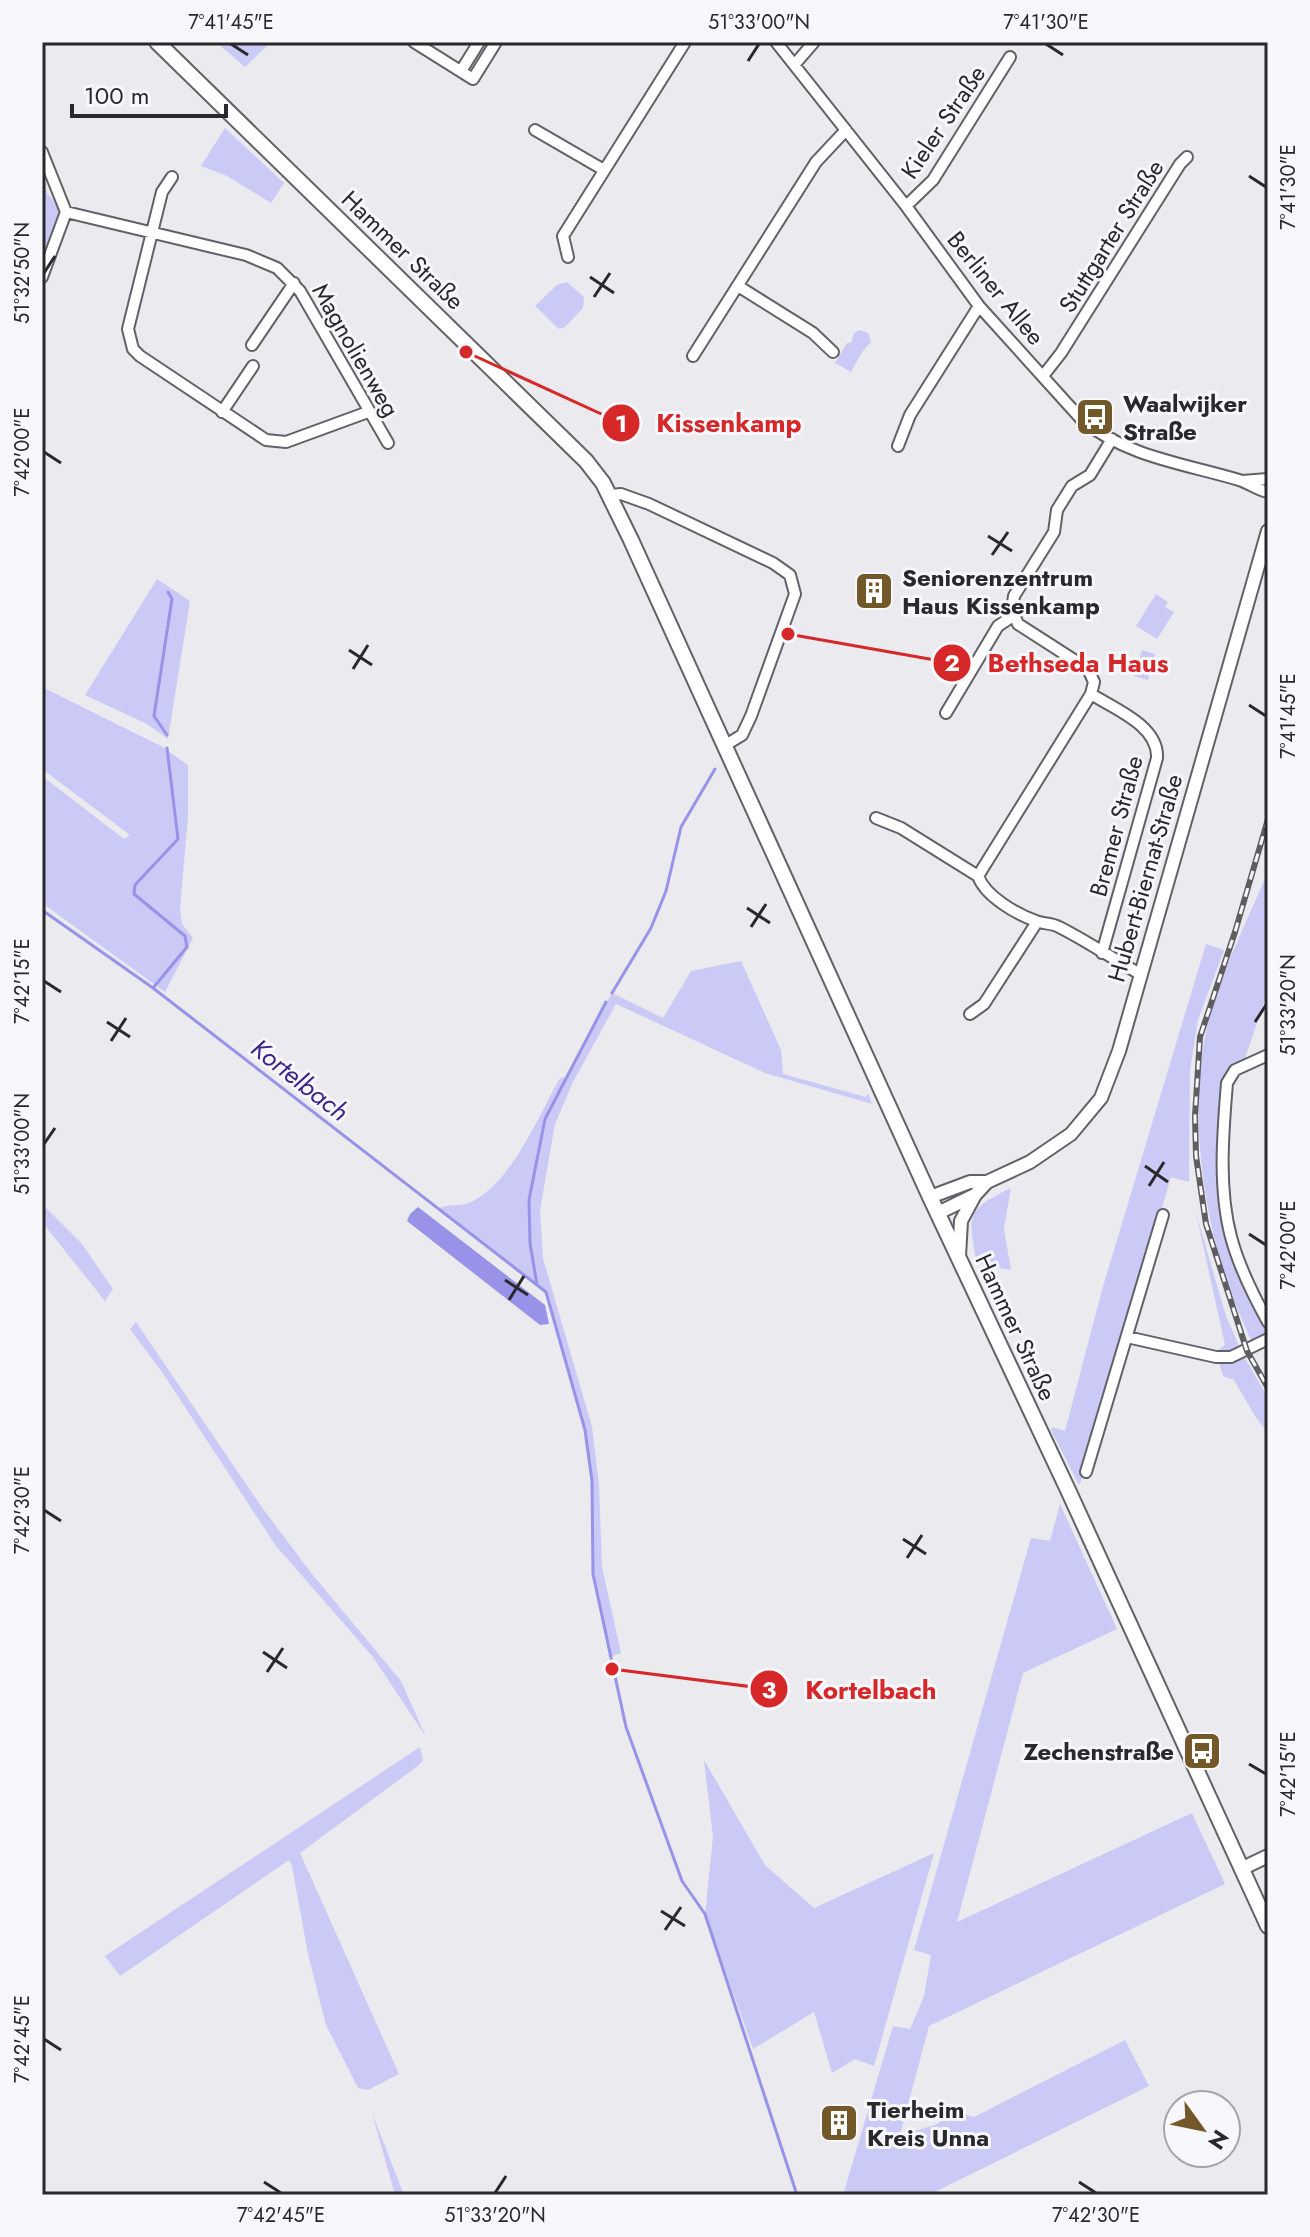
<svg xmlns="http://www.w3.org/2000/svg" width="1310" height="2237" viewBox="0 0 1310 2237" font-family="Jost,sans-serif">
	<style>
		.green { fill: #cbcaf6 }
		.water { fill: #9892e9 }
		.lines { fill: none; stroke-linecap: round; stroke-linejoin: round }
		.stream { stroke: #9892e9; stroke-width: 3 }
		.minor-casing { stroke: #626266; stroke-width: 14 }
		.tertiary-casing { stroke: #626266; stroke-width: 16 }
		.secondary-casing { stroke: #626266; stroke-width: 18 }
		.minor { stroke: #fff; stroke-width: 10 }
		.tertiary { stroke: #fff; stroke-width: 12 }
		.secondary { stroke: #fff; stroke-width: 14 }
		.rail-casing { stroke: #5e5e61; stroke-width: 6 }
		.rail { stroke: #f7f7fc; stroke-width: 3; stroke-dasharray: 9; stroke-linecap: butt }
		.ticks { fill: none; stroke: #29292b; stroke-width: 3 }
		.labels { text-anchor: middle; dominant-baseline: central; stroke-width: 6; stroke-linejoin: round; paint-order: stroke }
		.street-label { font-size: 24px; fill: #29292b; stroke: #f7f7fc }
		.poi-label { font-size: 24px; font-weight: bold; fill: #29292b; stroke: #f7f7fc; text-anchor: start }
		.water-label { font-size: 26px; font-style: italic; fill: #3c2589; stroke: #f7f7fc }
		.leader { fill: none; stroke: #d62828; stroke-width: 3 }
		.callout-dot { fill: #d62828; stroke: #f7f7fc; stroke-width: 3 }
		.mark-label { font-size: 24px; text-anchor: middle; font-weight: bold; fill: #fff }
		.callout-label { font-size: 26px; text-anchor: middle; font-weight: bold; fill: #d62828; stroke: #f7f7fc; stroke-width: 6; stroke-linejoin: round; paint-order: stroke }
		.neatline { fill: none; stroke: #29292b; stroke-width: 3 }
		.ticks-label { font-size: 20px; text-anchor: middle; fill: #29292b }
	</style>
	<rect width="100%" height="100%" fill="#eaeaef"/>
	<path class="green" d="M216 42H271L245 67Z
		M225 128 284 183 271 203 227 176 201 166Z
		M42 166 47 193 62 211 42 265Z
		M567 282 584 297 583 308 565 327 559 329 535 306 557 285Z
		M860 330 868 333 871 342 862 352 851 372 835 363 847 343H851L854 333Z
		M157 579 190 601 168 739 147 724 85 695Z
		M1156 594 1168 602 1165 607 1174 612 1157 639 1136 626Z
		M1142 650 1155 654 1148 680 1134 676Z
		M42 687 161 746 188 765V817L180 908 182 924 193 938 165 992 42 903V776L124 839 130 835 42 769Z
		M1268 871V991L1242 1067 1227 1083C1225 1129 1218 1191 1231 1236 1241 1271 1268 1302 1268 1339L1254 1347C1241 1317 1227 1287 1219 1256 1201 1191 1191 1103 1205 1037 1216 980 1246 925 1268 871Z
		M1206 944 1224 950 1198 1020 1190 1070 1189 1182 1171 1177 1086 1471 1079 1485 1051 1430 1052 1427 1065 1431 1102 1290Z
		M741 961 781 1050 783 1074 866 1097 868 1093 872 1104 765 1073 616 1004 573 1082 555 1124 540 1210 543 1258 592 1427 599 1485 602 1567 621 1653 609 1657 593 1574 592 1481 585 1430 546 1292 439 1208C449 1204 460 1206 469 1203 510 1186 539 1115 560 1078L566 1077 612 993 663 1018 691 971Z
		M1011 1188 1004 1229 1011 1270 977 1263C967 1215 967 1209 1011 1188Z
		M42 1204 82 1244 113 1289 105 1301 42 1222Z
		M1196 1213 1226 1316 1242 1353 1268 1398V1433L1255 1416 1234 1380 1223 1376 1216 1352 1225 1345Z
		M136 1322 261 1506 312 1574 401 1681 426 1737 373 1657 276 1546 164 1375 130 1329Z
		M1060 1504 1117 1629 1023 1673 957 1922 1192 1813 1225 1884 929 2026 900 2135 935 2125 957 2112 974 2117 1125 2040 1149 2086 937 2191 938 2195H843L893 2026 910 2029 924 1996 931 1955 914 1950 1031 1538 1050 1541Z
		M420 1747 423 1760 419 1765 300 1853 399 2074 368 2090 358 2088 326 2025 308 1954 292 1866 289 1860 120 1976 105 1956Z
		M704 1760 765 1865 814 1908 934 1853 874 2066 855 2059 832 2073 814 2012 753 2049 705 1914 713 1837Z
		M372 2113 404 2195H395Z"/>
	<path class="water" d="M418 1207 545 1305 549 1324 540 1325 407 1221 410 1214Z"/>
	<g class="lines">
		<path class="stream" d="M167 735 154 716 172 599 168 592
			M42 910 153 988 546 1292 585 1430 592 1481 593 1574 626 1727 682 1881 705 1914 797 2195
			M153 988 187 947 185 936 134 894 135 885 178 839 167 748
			M612 993 651 928 666 891 681 827 715 769
			M537 1285 530 1243 529 1200 545 1119 606 1002"/>
		<defs>
			<path id="minor" d="M414 42 473 79 496 42
				M776 42 906 206 979 306 1082 420C1127 457 1186 464 1239 480 1249 483 1258 490 1268 492
				M795 64 814 42
				M461 71 479 42
				M535 130 604 170
				M42 152 66 212 42 277
				M172 177 162 192 128 329 133 349 140 356 266 440 286 442 368 412
				M906 206 933 180 1010 57
				M66 212 246 255 277 268 300 291 388 443
				M568 257 563 236 685 42
				M738 286 813 333 833 352
				M252 345 294 283
				M693 356 816 162 846 130
				M1043 376 1061 353 1180 164 1187 157
				M222 412 253 366
				M1112 439 1090 475 1072 486 1057 510 1054 532 1014 596 1012 610 1018 624 1088 669 1094 682 1091 694 978 876C985 896 1016 914 1036 921 1043 924 1052 923 1059 927 1087 941 1113 959 1140 974
				M898 446 910 415 979 306
				M1242 481 1268 479
				M610 495 621 494 649 504 773 563 790 575 795 594 751 716 742 735 724 746
				M1091 694C1115 709 1159 726 1157 758L1102 953
				M946 713 998 626 1013 616
				M876 818 901 828 978 876
				M970 1014 984 1004 1037 922
				M1268 1055 1235 1070 1227 1083C1223 1132 1218 1188 1231 1237 1239 1267 1253 1295 1268 1322
				M1127 1337 1216 1357H1231L1268 1339
				M1086 1472 1163 1215"/>
			<path id="tertiary" d="M930 1197 970 1182H987
				M938 1213 975 1195 987 1182 1030 1162 1071 1134 1101 1098 1119 1051 1268 531
				M959 1256 961 1221 975 1195
				M1241 1869 1268 1856"/>
			<path id="secondary" d="M157 42 586 461 603 483 631 540 930 1197 1068 1490 1268 1926"/>
		</defs>
		<use href="#minor" class="minor-casing"/>
		<use href="#tertiary" class="tertiary-casing"/>
		<use href="#secondary" class="secondary-casing"/>
		<use href="#minor" class="minor"/>
		<use href="#tertiary" class="tertiary"/>
		<use href="#secondary" class="secondary"/>
		<defs>
			<path id="rail" d="M1268 819 1235 932 1200 1037 1195 1116 1196 1156 1206 1224 1247 1351 1268 1388"/>
		</defs>
		<use href="#rail" class="rail-casing"/>
		<use href="#rail" class="rail"/>
	</g>
	<path class="ticks" d="M231 44 248 55M1046 44 1063 55M748 61 759 44M1249 176 1266 187M44 273 55 256M590 277 614 293M594 297 610 273M44 452 61 463M988 536 1012 551M992 555 1008 532M349 650 372 665M353 669 368 645M1249 705 1266 716M747 908 770 923M751 927 766 904M44 981 61 992M107 1022 130 1037M1255 1022 1266 1005M111 1041 126 1018M44 1144 55 1128M1145 1166 1168 1182M1149 1186 1164 1162M1249 1234 1266 1245M505 1280 528 1295M509 1300 524 1276M44 1510 61 1521M903 1539 926 1554M907 1558 922 1535M263 1652 287 1668M267 1672 283 1648M1249 1764 1266 1774M661 1911 685 1926M665 1930 681 1907M44 2039 61 2050M264 2182 281 2193M1079 2182 1096 2193M495 2193 506 2176"/>
	<defs>
		<symbol id="bus-square" viewBox="-11 -11 22 22"><rect x="-9" y="-9" width="18" height="18" rx="4" fill="#73582a" stroke="#f7f7fc"/><path d="M-5-6H5V4H4V6H2V4H-2V6H-4V4H-5ZM-3.5-4V0h7V-4ZM-3.5 1.2v1.5H-2V1.2ZM2 1.2v1.5H3.5V1.2Z" fill="#fff"/></symbol>
		<symbol id="building-square" viewBox="-11 -11 22 22"><rect x="-9" y="-9" width="18" height="18" rx="4" fill="#73582a" stroke="#f7f7fc"/><path d="M-4-6H4V6H1V3H-1V6H-4ZM-2.5-4.3h1.7v1.8h-1.7ZM.8-4.3h1.7v1.8H.8ZM-2.5-1h1.7V.8h-1.7ZM.8-1h1.7V.8H.8Z" fill="#fff"/></symbol>
	</defs>
	<g fill-rule="evenodd">
		<use href="#bus-square" x="1073" y="395" width="44" height="44"/>
		<use href="#building-square" x="852" y="569" width="44" height="44"/>
		<use href="#bus-square" x="1180" y="1729" width="44" height="44"/>
		<use href="#building-square" x="817" y="2101" width="44" height="44"/>
	</g>
	<g class="labels">
		<g class="street-label">
			<text transform="translate(943 122) rotate(-56)">Kieler Straße</text>
			<text transform="translate(1111 236) rotate(-58)">Stuttgarter Straße</text>
			<text transform="translate(403 250) rotate(44)">Hammer Straße</text>
			<text transform="translate(996 288) rotate(51)">Berliner Allee</text>
			<text transform="translate(356 350) rotate(60)">Magnolienweg</text>
			<text transform="translate(1116 826) rotate(-75)">Bremer Straße</text>
			<text transform="translate(1145 878) rotate(-74)">Hubert-Biernat-Straße</text>
			<text transform="translate(1016 1327) rotate(65)">Hammer Straße</text>
		</g>
		<g class="poi-label">
			<text x="1123" y="403">Waalwijker<tspan x="1123" dy="28">Straße</tspan></text>
			<text x="902" y="577">Seniorenzentrum<tspan x="902" dy="28">Haus Kissenkamp</tspan></text>
			<text x="1174" y="1751" text-anchor="end">Zechenstraße</text>
			<text x="867" y="2109">Tierheim<tspan x="867" dy="28">Kreis Unna</tspan></text>
		</g>
		<g class="water-label">
			<text transform="translate(300 1080) rotate(38)">Kortelbach</text>
		</g>
	</g>
	<path class="leader" d="M466 352L621 423M788 634L952 663M612 1669L769 1689"/>
	<g class="callout-dot">
		<circle cx="466" cy="352" r="8"/>
		<circle cx="788" cy="634" r="8"/>
		<circle cx="612" cy="1669" r="8"/>
		<circle cx="621" cy="423" r="20"/>
		<circle cx="952" cy="663" r="20"/>
		<circle cx="769" cy="1689" r="20"/>
	</g>
	<g class="mark-label">
		<text x="621" y="432">1</text>
		<text x="952" y="671">2</text>
		<text x="769" y="1698">3</text>
	</g>
	<g class="callout-label">
		<text x="729" y="432">Kissenkamp</text>
		<text x="1078" y="672">Bethseda Haus</text>
		<text x="871" y="1699">Kortelbach</text>
	</g>
	<rect width="1310" height="2237" fill="none" stroke="#f7f7fc" stroke-width="88"/>
	<g transform="translate(1202 2129) rotate(123)"><circle r="38" fill="#f7f7fc" stroke="#a5a5a8" stroke-width="2"/>
	<path d="M0-6L14 30L0 20L-14 30Z" fill="#73582a"/>
	<text y="-12" font-size="22" font-weight="bold" text-anchor="middle" fill="#29292b">N</text>
	</g>
	<path d="M72 104v12h154v-12" fill="none" stroke="#29292b" stroke-width="4"/>
	<text x="84" y="104" font-size="24" fill="#29292b" stroke="#f7f7fc" stroke-width="6" paint-order="stroke">100 m</text>
	<rect x="44" y="44" width="1222" height="2149" class="neatline"/>
	<g class="ticks-label">
		<text x="231" y="29">7°41'45"E</text>
		<text x="759" y="29">51°33'00"N</text>
		<text x="1046" y="29">7°41'30"E</text>
		<text transform="translate(1288 187) rotate(-90)" y="7">7°41'30"E</text>
		<text transform="translate(22 273) rotate(-90)" y="7">51°32'50"N</text>
		<text transform="translate(22 452) rotate(-90)" y="7">7°42'00"E</text>
		<text transform="translate(1288 716) rotate(-90)" y="7">7°41'45"E</text>
		<text transform="translate(22 981) rotate(-90)" y="7">7°42'15"E</text>
		<text transform="translate(1288 1005) rotate(-90)" y="7">51°33'20"N</text>
		<text transform="translate(22 1144) rotate(-90)" y="7">51°33'00"N</text>
		<text transform="translate(1288 1245) rotate(-90)" y="7">7°42'00"E</text>
		<text transform="translate(22 1510) rotate(-90)" y="7">7°42'30"E</text>
		<text transform="translate(1288 1774) rotate(-90)" y="7">7°42'15"E</text>
		<text transform="translate(22 2039) rotate(-90)" y="7">7°42'45"E</text>
		<text x="281" y="2222">7°42'45"E</text>
		<text x="495" y="2222">51°33'20"N</text>
		<text x="1096" y="2222">7°42'30"E</text>
	</g>
</svg>
